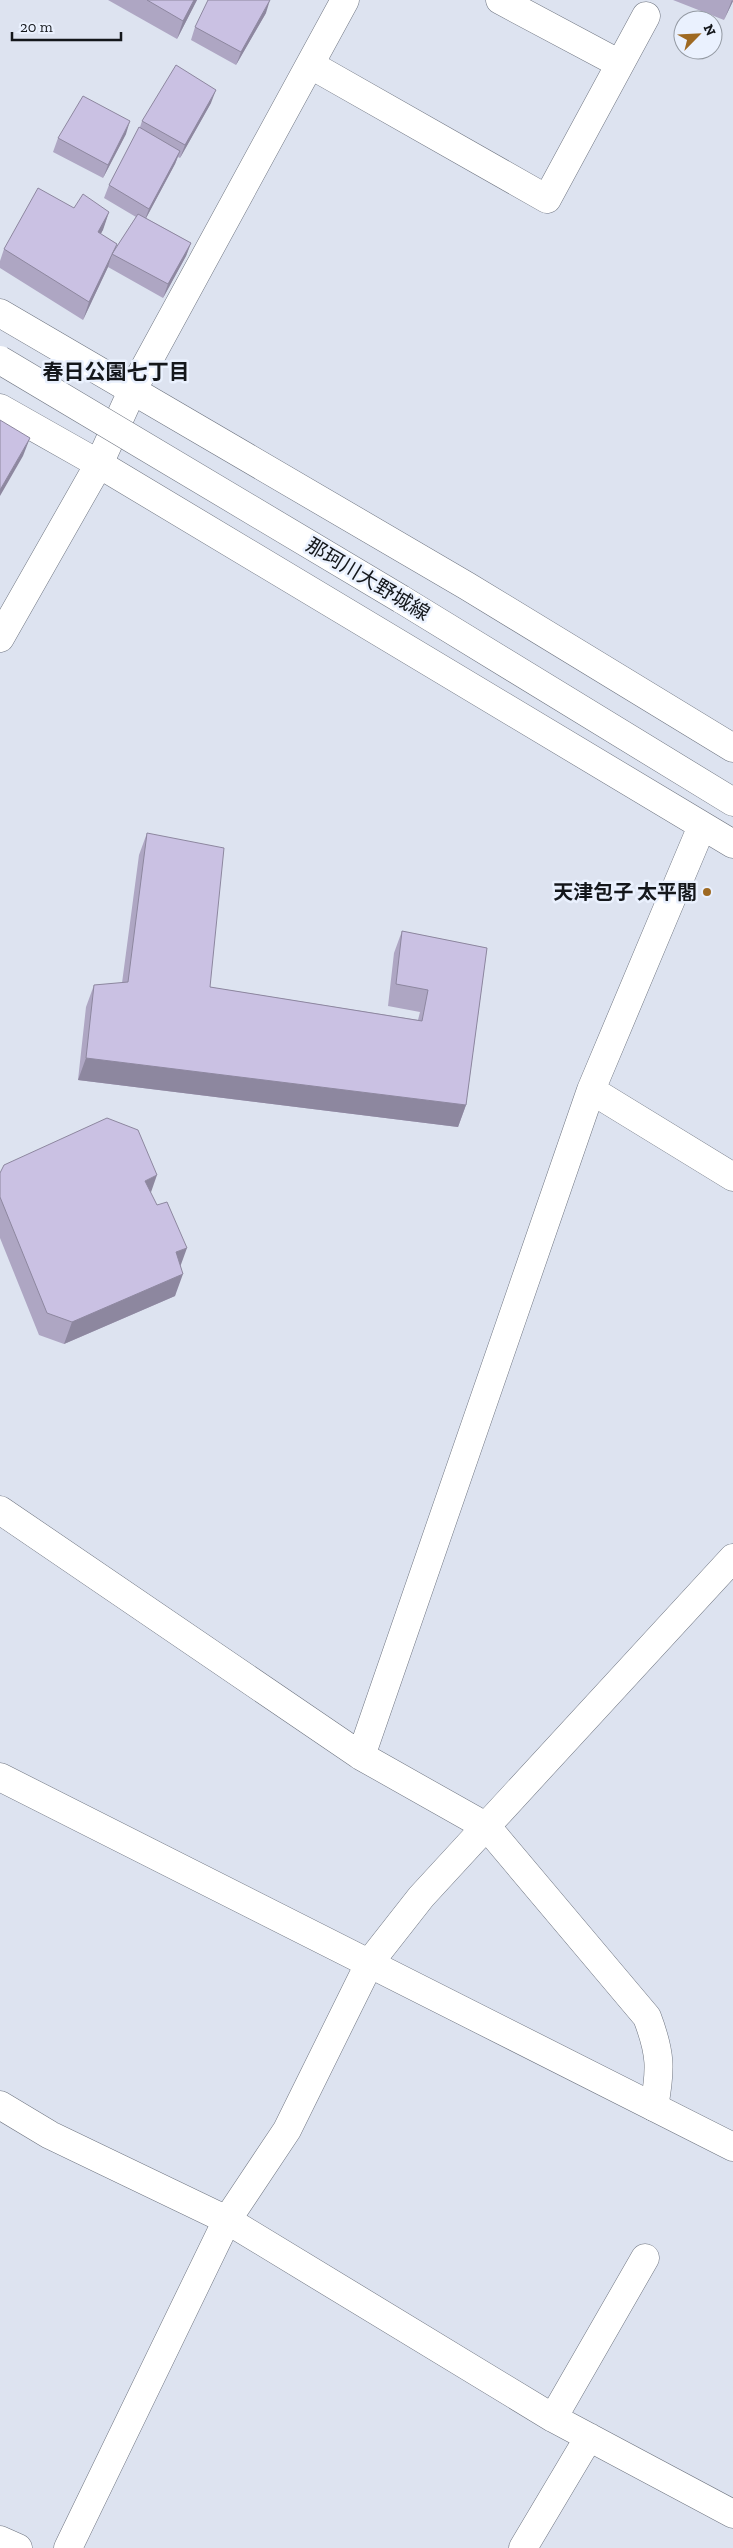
<svg xmlns="http://www.w3.org/2000/svg" width="733" height="2548" viewBox="0 0 733 2548" font-family="'Zilla Slab','Noto Sans JP',serif">
	<style>
		.lines { fill: none; stroke-linecap: round; stroke-linejoin: round }
		.street-casing { stroke: #6f7581; stroke-width: 29 }
		.secondary-casing { stroke: #6f7581; stroke-width: 29 }
		.street { stroke: #fff; stroke-width: 28 }
		.secondary { stroke: #fff; stroke-width: 28 }
		.secondary-bridge-casing { stroke: #6f7581; stroke-width: 29; stroke-linecap: butt }
		.secondary-bridge { stroke: #fff; stroke-width: 28 }
		.wall { fill: #aea6c3 }
		.shaded-wall { fill: #8d879f }
		.building { fill: #cac1e3; stroke: #8d879f }
		.poi-dot { fill: #9e6922; stroke: #eaf1fe; stroke-width: 2 }
		.labels { text-anchor: middle; dominant-baseline: central; stroke-width: 5; stroke-linejoin: round; paint-order: stroke }
		.street-label { font-size: 20px; fill: #14171b; stroke: #eaf1fe }
		.poi-label { font-size: 20px; font-weight: bold; fill: #14171b; stroke: #eaf1fe; text-anchor: end }
		.neighbourhood-label { font-size: 21px; font-weight: bold; fill: #14171b; stroke: #eaf1fe }
	</style>
	<rect width="100%" height="100%" fill="#dde3f0"/>
	<g class="lines">
		<defs>
			<path id="street" d="M500 0 620 64
				M311 65 547 199 646 16
				M0 313 467 586 733 748
				M0 408 99 464 733 844
				M0 638 99 464 132 391 345 0
				M591 1090 733 1177
				M0 1510 361 1756 487 1827 647 2017C661 2054 661 2069 654 2107
				M361 1756 591 1090 702 826
				M0 2105 50 2135 227 2220 553 2418 733 2514
				M553 2418 645 2258
				M0 2540 18 2548
				M68 2548 227 2220 287 2130 370 1962
				M523 2548 589 2437"/>
			<path id="secondary" d="M401 599 733 802
				M0 1777 733 2147
				M370 1962 421 1897 733 1558"/>
		</defs>
		<use href="#street" class="street-casing"/>
		<use href="#secondary" class="secondary-casing"/>
		<use href="#street" class="street"/>
		<use href="#secondary" class="secondary"/>
		<defs>
			<path id="secondary-bridge" d="M0 360 401 599"/>
		</defs>
		<use href="#secondary-bridge" class="secondary-bridge-casing"/>
		<use href="#secondary-bridge" class="secondary-bridge"/>
	</g>
	<path class="wall" d="M108 0H197L177 39Z
		M673 0H733V1L724 20Z
		M266 13 236 65 191 40 195 27Z
		M211 103 180 158 178 157 175 164 146 218 191 243 186 256 163 298 108 267 83 320 0 268V261L4 249 109 212 101 234 117 244 115 250 136 217 104 198 109 185 140 127 142 121Z
		M126 134 103 178 53 152 58 138Z
		M147 833 210 987 418 1020 420 1012 388 1006 394 953 402 931 487 948 466 1105 458 1127 78 1080 86 1007 94 985 122 983 139 855Z
		M0 1173 150 1193 180 1266 175 1296 64 1344 39 1335 0 1238Z"/>
	<path class="shaded-wall" d="M194 0H197L177 39 183 21Z
		M270 0 266 13 236 65 241 52Z
		M732 0 733 1 724 20Z
		M216 90 211 103 180 158 185 145Z
		M130 121 126 134 103 178 108 165Z
		M180 151 175 164 144 222 149 209Z
		M109 212 103 230 91 250 98 232Z
		M191 243 186 256 163 298 168 284Z
		M117 244 113 255 112 254 108 267 83 320 89 302Z
		M30 438 23 456 0 496V490Z
		M86 1058 466 1105 458 1127 78 1080Z
		M157 1175 149 1198 145 1181Z
		M187 1248 179 1270 176 1252Z
		M183 1274 175 1296 64 1344 72 1322Z"/>
	<path class="building" d="M147 0H194L183 21Z
		M208 0H270L241 52 195 27Z
		M176 65 216 90 185 145 142 121Z
		M83 96 130 121 108 165 58 138Z
		M139 127 180 151 149 209 109 185Z
		M38 188 74 208 83 194 109 212 98 232 117 244 89 302 4 249Z
		M138 214 191 243 168 284 112 254Z
		M0 420 30 438 0 490Z
		M147 833 224 848 210 987 422 1021 428 990 396 984 402 931 487 948 466 1105 86 1058 94 985 128 982Z
		M107 1118 138 1130 157 1175 145 1181 157 1205 167 1202 187 1248 176 1252 183 1274 72 1322 47 1313 0 1197V1173L4 1165Z"/>
	<circle class="poi-dot" cx="707" cy="892" r="5"/>
	<g class="labels">
		<g class="street-label">
			<text transform="translate(368 579) rotate(31)">那珂川大野城線</text>
		</g>
		<g class="poi-label">
			<text x="697" y="892">天津包子 太平閣</text>
		</g>
		<g class="neighbourhood-label">
			<text x="116" y="371">春日公園七丁目</text>
		</g>
	</g>
	<g transform="translate(698 35) rotate(66)"><circle r="24" fill="#eaf1fe" stroke="#949aa3"/>
	<path d="M0-4L9 19L0 12L-9 19Z" fill="#9e6922"/>
	<text y="-8" font-size="14" font-weight="bold" text-anchor="middle" fill="#14171b">N</text>
	</g>
	<path d="M12 32v8h109v-8" fill="none" stroke="#14171b" stroke-width="2.5"/>
	<text x="20" y="32" font-size="15" fill="#14171b" stroke="#eaf1fe" stroke-width="4" paint-order="stroke">20 m</text>
</svg>
